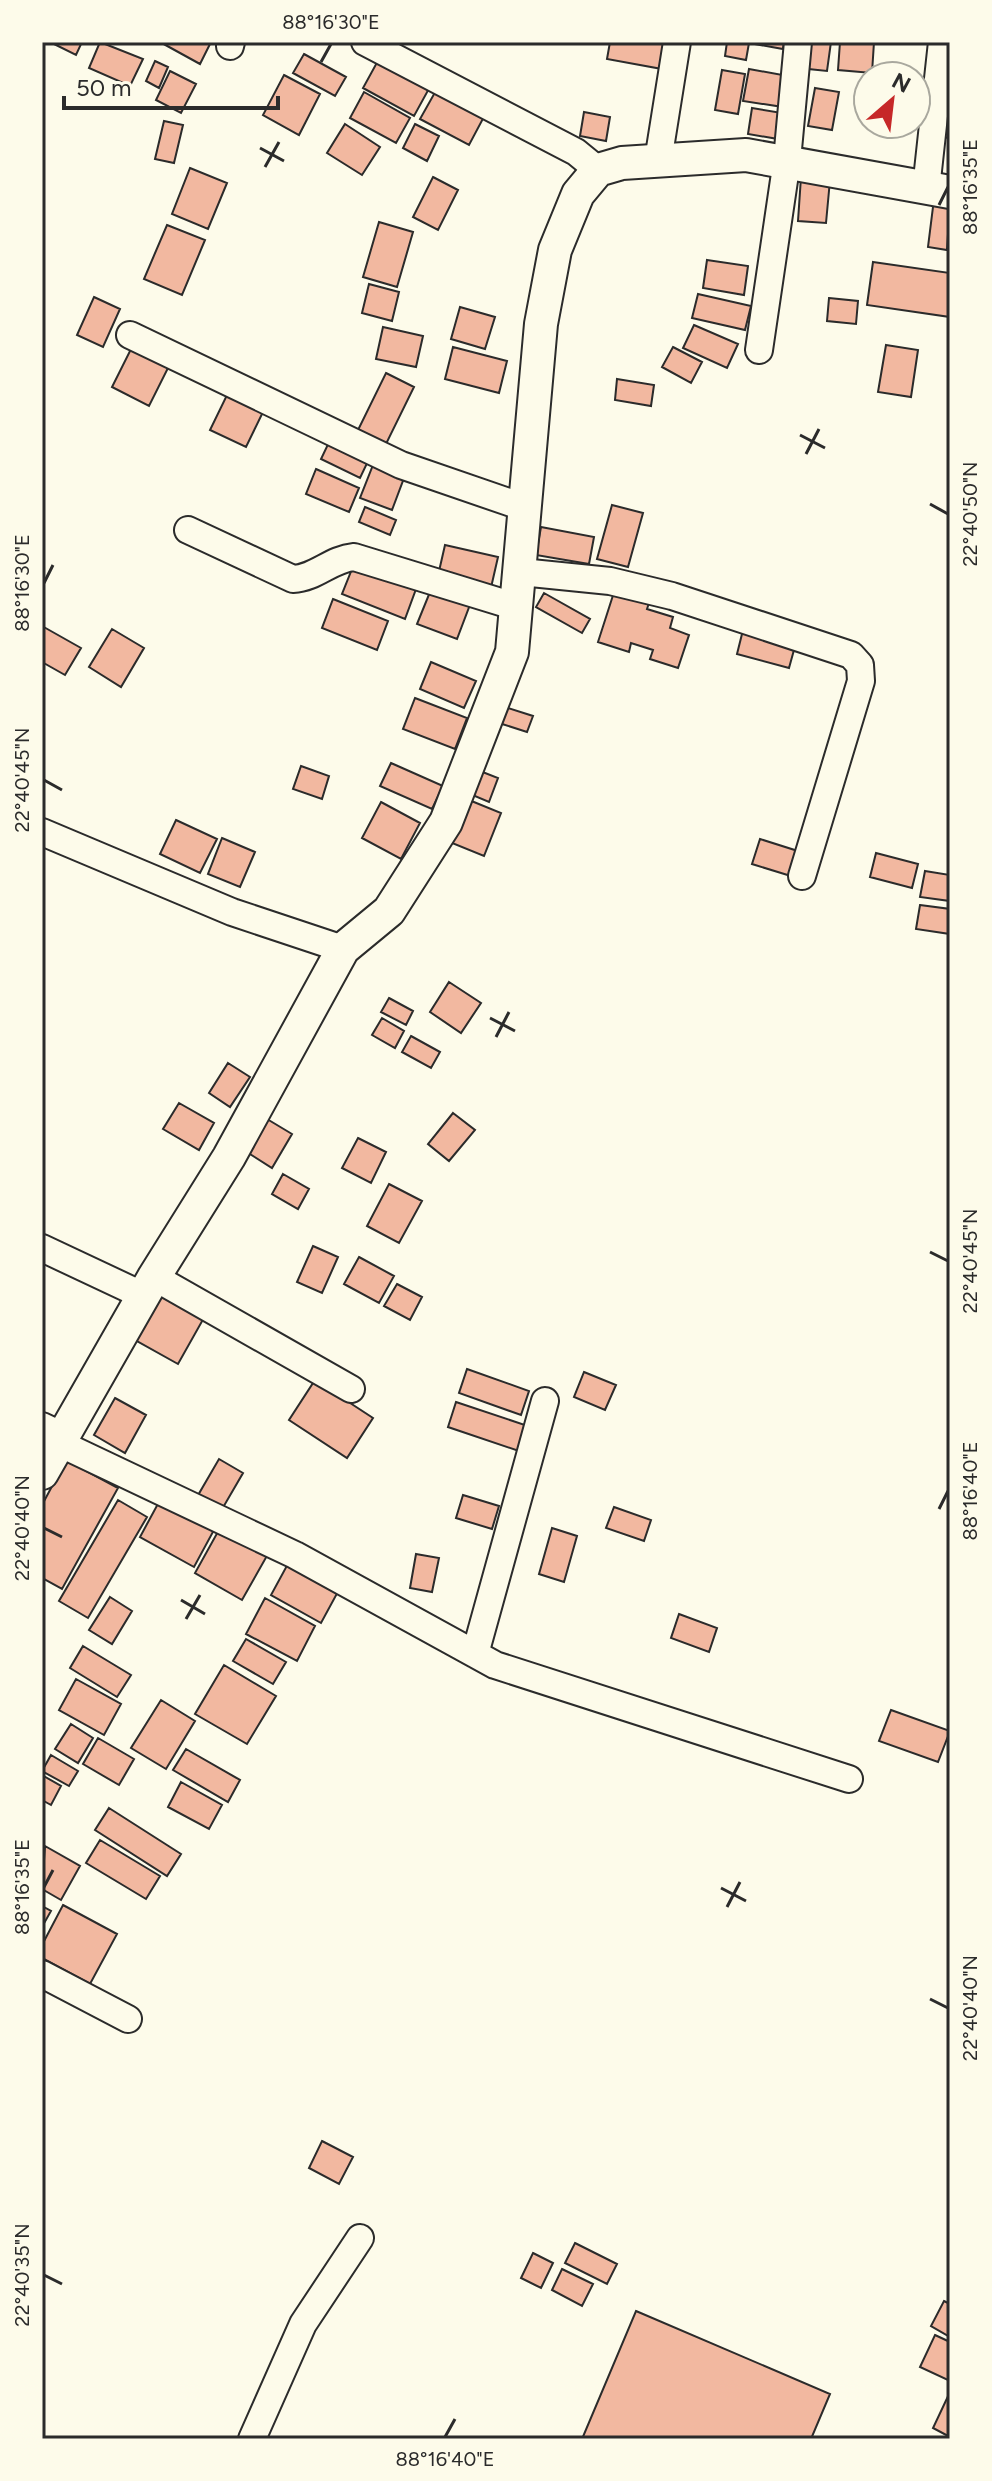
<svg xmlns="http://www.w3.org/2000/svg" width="992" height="2481" viewBox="0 0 992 2481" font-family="Figtree,sans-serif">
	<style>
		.building { fill: #f2b8a0; stroke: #2b2b2b; stroke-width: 2 }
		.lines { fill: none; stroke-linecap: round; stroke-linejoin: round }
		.minor-casing { stroke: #2b2b2b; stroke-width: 30 }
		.tertiary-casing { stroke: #2b2b2b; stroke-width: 36 }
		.minor { stroke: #fdfbea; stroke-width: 26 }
		.tertiary { stroke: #fdfbea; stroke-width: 32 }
		.ticks { fill: none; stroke: #2b2b2b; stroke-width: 3 }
		.neatline { fill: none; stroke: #2b2b2b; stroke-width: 3 }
		.ticks-label { font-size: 20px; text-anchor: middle; fill: #2b2b2b }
	</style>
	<rect width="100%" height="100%" fill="#fdfbea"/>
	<path class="building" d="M50 42H82L76 55Z
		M100 42 143 59 130 86 89 68Z
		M160 42H211L200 64Z
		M610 42H667L662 69 607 59Z
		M727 42H784L783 49 749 43 746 60 725 56Z
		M803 42H831L827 71 799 68Z
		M840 42H874L872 73 838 70Z
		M304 54 346 77 335 96 293 73Z
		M380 57 431 85 414 116 363 88Z
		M155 61 168 67 159 88 146 81Z
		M749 69 788 76 783 107 743 101Z
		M722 70 745 74 738 114 715 110Z
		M170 71 196 84 181 113 156 100Z
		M284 75 320 94 299 135 263 115Z
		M438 87 486 113 469 145 420 119Z
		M815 88 839 92 832 130 808 126Z
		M364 92 410 118 396 143 350 118Z
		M938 106 950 108V138L934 136Z
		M752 108 782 113 778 139 748 134Z
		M584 112 610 117 606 141 580 136Z
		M164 121 183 125 174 163 155 159Z
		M345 124 380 147 362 175 327 153Z
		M415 124 439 136 427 161 403 148Z
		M190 168 227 183 208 229 172 214Z
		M433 177 458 190 438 230 413 217Z
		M801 177 830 180 826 223 798 221Z
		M934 199 950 202 947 250 928 247Z
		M379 222 413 232 397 287 363 277Z
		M167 225 205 240 182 295 144 279Z
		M707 260 748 266 744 295 703 288Z
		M873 262 950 273V317L867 305Z
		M369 284 399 292 392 321 362 313Z
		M698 294 751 306 745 330 692 318Z
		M94 297 120 309 103 347 77 335Z
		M829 298 858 301 856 324 827 321Z
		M460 307 495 317 485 349 451 339Z
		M694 325 738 344 727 368 683 348Z
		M383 327 423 336 416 367 376 359Z
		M886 345 918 350 911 397 878 392Z
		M132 347 169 366 149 406 112 387Z
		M453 347 507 361 499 393 445 379Z
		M673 347 702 362 691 383 662 367Z
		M386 373 414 387 386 444 358 430Z
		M617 379 654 385 651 406 615 400Z
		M227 395 263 412 246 447 210 430Z
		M331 438 370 457 360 478 321 459Z
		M373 465 404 478 392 510 360 498Z
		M316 469 359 488 349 512 306 494Z
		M612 505 643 513 628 567 597 559Z
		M365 507 396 520 390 535 359 522Z
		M541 527 594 537 589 564 536 555Z
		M445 545 498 557 490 592 437 580Z
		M354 564 416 589 405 619 342 594Z
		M616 586 651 597 647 609 673 617 670 628 689 635 678 668 650 659 653 650 631 643 629 652 598 642Z
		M432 587 471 602 457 639 417 624Z
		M544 593 590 619 582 633 536 607Z
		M333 599 388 621 377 650 322 628Z
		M42 626 81 648 65 675 42 662Z
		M744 626 797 639 789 668 737 654Z
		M112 629 144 648 121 687 89 667Z
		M431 662 476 681 464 708 420 689Z
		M415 698 467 718 455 749 403 729Z
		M505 707 533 716 527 732 499 723Z
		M391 763 443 786 432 809 380 786Z
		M301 766 329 776 322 799 293 789Z
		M480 771 498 778 489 802 470 794Z
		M469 800 501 813 484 856 452 843Z
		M381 802 420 823 401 859 362 838Z
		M176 820 217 839 200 873 160 854Z
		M222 838 255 852 240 887 208 874Z
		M760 839 801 852 794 877 752 864Z
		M876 853 918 864 912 888 870 877Z
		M925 871 950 875V901L920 897Z
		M920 905 950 909V934L916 929Z
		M449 982 481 1003 461 1033 430 1012Z
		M389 998 413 1011 406 1025 381 1012Z
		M382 1018 404 1031 395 1048 372 1035Z
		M411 1036 440 1052 431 1068 402 1052Z
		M228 1063 250 1077 230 1107 209 1093Z
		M179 1103 214 1123 199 1150 163 1129Z
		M453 1113 475 1130 449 1161 428 1144Z
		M262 1116 292 1134 272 1168 242 1149Z
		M358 1138 386 1152 371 1183 342 1168Z
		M283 1174 309 1189 298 1209 272 1194Z
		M389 1184 422 1201 399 1243 367 1226Z
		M313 1246 338 1257 322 1293 297 1282Z
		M359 1257 394 1276 379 1303 344 1284Z
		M397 1284 422 1297 410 1320 384 1306Z
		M155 1288 205 1316 178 1364 128 1336Z
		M467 1369 529 1391 521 1415 459 1393Z
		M584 1372 616 1385 605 1410 574 1397Z
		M315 1380 373 1418 347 1458 289 1420Z
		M115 1398 146 1415 125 1453 94 1435Z
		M456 1402 528 1426 519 1451 448 1427Z
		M219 1459 243 1473 221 1511 197 1497Z
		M66 1460 118 1488 62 1589 42 1578V1505Z
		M463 1495 499 1506 492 1529 456 1518Z
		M118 1500 147 1517 88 1618 59 1601Z
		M160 1500 214 1530 194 1567 140 1537Z
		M614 1507 651 1520 644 1541 606 1528Z
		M220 1528 268 1554 242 1600 195 1573Z
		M552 1528 577 1536 564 1582 539 1574Z
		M416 1554 439 1558 432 1592 410 1588Z
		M290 1560 340 1588 321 1623 271 1595Z
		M110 1597 132 1611 112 1644 89 1630Z
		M265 1598 315 1626 297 1661 246 1634Z
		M679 1614 717 1628 709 1652 671 1638Z
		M246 1639 286 1662 273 1684 233 1661Z
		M83 1646 131 1675 117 1697 70 1668Z
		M224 1665 276 1696 247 1744 195 1714Z
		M76 1679 121 1704 104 1735 59 1710Z
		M161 1700 195 1721 166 1769 131 1748Z
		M891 1710 950 1731 938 1762 879 1741Z
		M71 1724 93 1738 78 1763 55 1749Z
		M98 1738 134 1759 119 1785 83 1764Z
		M186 1749 240 1780 228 1802 173 1770Z
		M51 1755 78 1771 69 1786 42 1771Z
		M42 1775 61 1786 51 1805 42 1800Z
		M181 1782 222 1805 209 1829 168 1807Z
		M109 1808 181 1854 167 1876 95 1830Z
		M100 1840 160 1876 146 1899 86 1863Z
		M45 1846 80 1866 61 1900 42 1889Z
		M63 1905 117 1934 90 1984 42 1958V1945Z
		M42 1906 51 1911 42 1927Z
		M322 2141 353 2157 339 2184 309 2168Z
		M575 2243 617 2264 607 2284 565 2263Z
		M533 2253 553 2263 541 2288 521 2278Z
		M562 2269 593 2284 582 2306 552 2290Z
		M944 2301 950 2304V2337L931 2326Z
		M636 2311 830 2394 811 2439H582Z
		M935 2335 950 2342V2381L920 2367Z
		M950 2392V2437L933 2428Z"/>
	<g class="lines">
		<defs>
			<path id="minor" d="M365 42 576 152 598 170
				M230 46 231 42
				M658 161 677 42
				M926 189 942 42
				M130 335 401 465 526 508
				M759 350 787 160 798 42
				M188 530 293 579C316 578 331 559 354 557L517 607
				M521 572 610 581 672 596 851 655 860 665 861 681 802 876
				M42 832 232 912 343 949
				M42 1248 144 1296
				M154 1277 351 1389
				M42 1426 65 1437
				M61 1444 295 1555 495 1665 849 1779
				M475 1654 545 1401
				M42 1974 128 2019
				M252 2439 303 2324 360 2238"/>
			<path id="tertiary" d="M42 1473 154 1277 229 1157 343 949 389 911 446 822 512 652 541 324 555 250 578 194 598 170 622 163 746 155 950 192"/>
		</defs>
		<use href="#minor" class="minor-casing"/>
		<use href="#tertiary" class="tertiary-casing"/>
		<use href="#minor" class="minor"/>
		<use href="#tertiary" class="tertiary"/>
	</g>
	<path class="ticks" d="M321 62 331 44M260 148 284 161M265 167 279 142M939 205 948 187M800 435 825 448M806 454 819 429M930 504 948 514M44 583 53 565M44 780 62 790M490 1018 515 1031M496 1037 509 1012M930 1252 948 1261M939 1509 948 1491M44 1528 62 1537M181 1600 205 1614M186 1619 200 1595M44 1887 53 1870M721 1888 746 1901M727 1907 740 1882M930 1999 948 2008M44 2275 62 2284M445 2437 455 2419"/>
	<rect width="992" height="2481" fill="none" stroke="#fdfbea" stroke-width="88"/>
	<g transform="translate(892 100) rotate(28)"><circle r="38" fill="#fdfbea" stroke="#a9a89e" stroke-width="2"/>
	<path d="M0-6L14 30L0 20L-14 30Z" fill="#c62828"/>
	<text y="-12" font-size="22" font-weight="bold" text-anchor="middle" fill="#2b2b2b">N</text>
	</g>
	<path d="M64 96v12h214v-12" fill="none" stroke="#2b2b2b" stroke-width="4"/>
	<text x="76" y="96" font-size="24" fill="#2b2b2b" stroke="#fdfbea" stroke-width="6" paint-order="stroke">50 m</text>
	<rect x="44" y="44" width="904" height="2393" class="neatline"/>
	<g class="ticks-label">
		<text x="331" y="29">88°16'30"E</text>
		<text transform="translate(970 187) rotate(-90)" y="7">88°16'35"E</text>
		<text transform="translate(970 514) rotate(-90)" y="7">22°40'50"N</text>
		<text transform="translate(22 583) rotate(-90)" y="7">88°16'30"E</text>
		<text transform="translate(22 780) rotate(-90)" y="7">22°40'45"N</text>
		<text transform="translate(970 1261) rotate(-90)" y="7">22°40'45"N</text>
		<text transform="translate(970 1491) rotate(-90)" y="7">88°16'40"E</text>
		<text transform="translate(22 1528) rotate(-90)" y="7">22°40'40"N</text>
		<text transform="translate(22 1887) rotate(-90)" y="7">88°16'35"E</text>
		<text transform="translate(970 2008) rotate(-90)" y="7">22°40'40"N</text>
		<text transform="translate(22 2275) rotate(-90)" y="7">22°40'35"N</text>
		<text x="445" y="2466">88°16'40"E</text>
	</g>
</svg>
